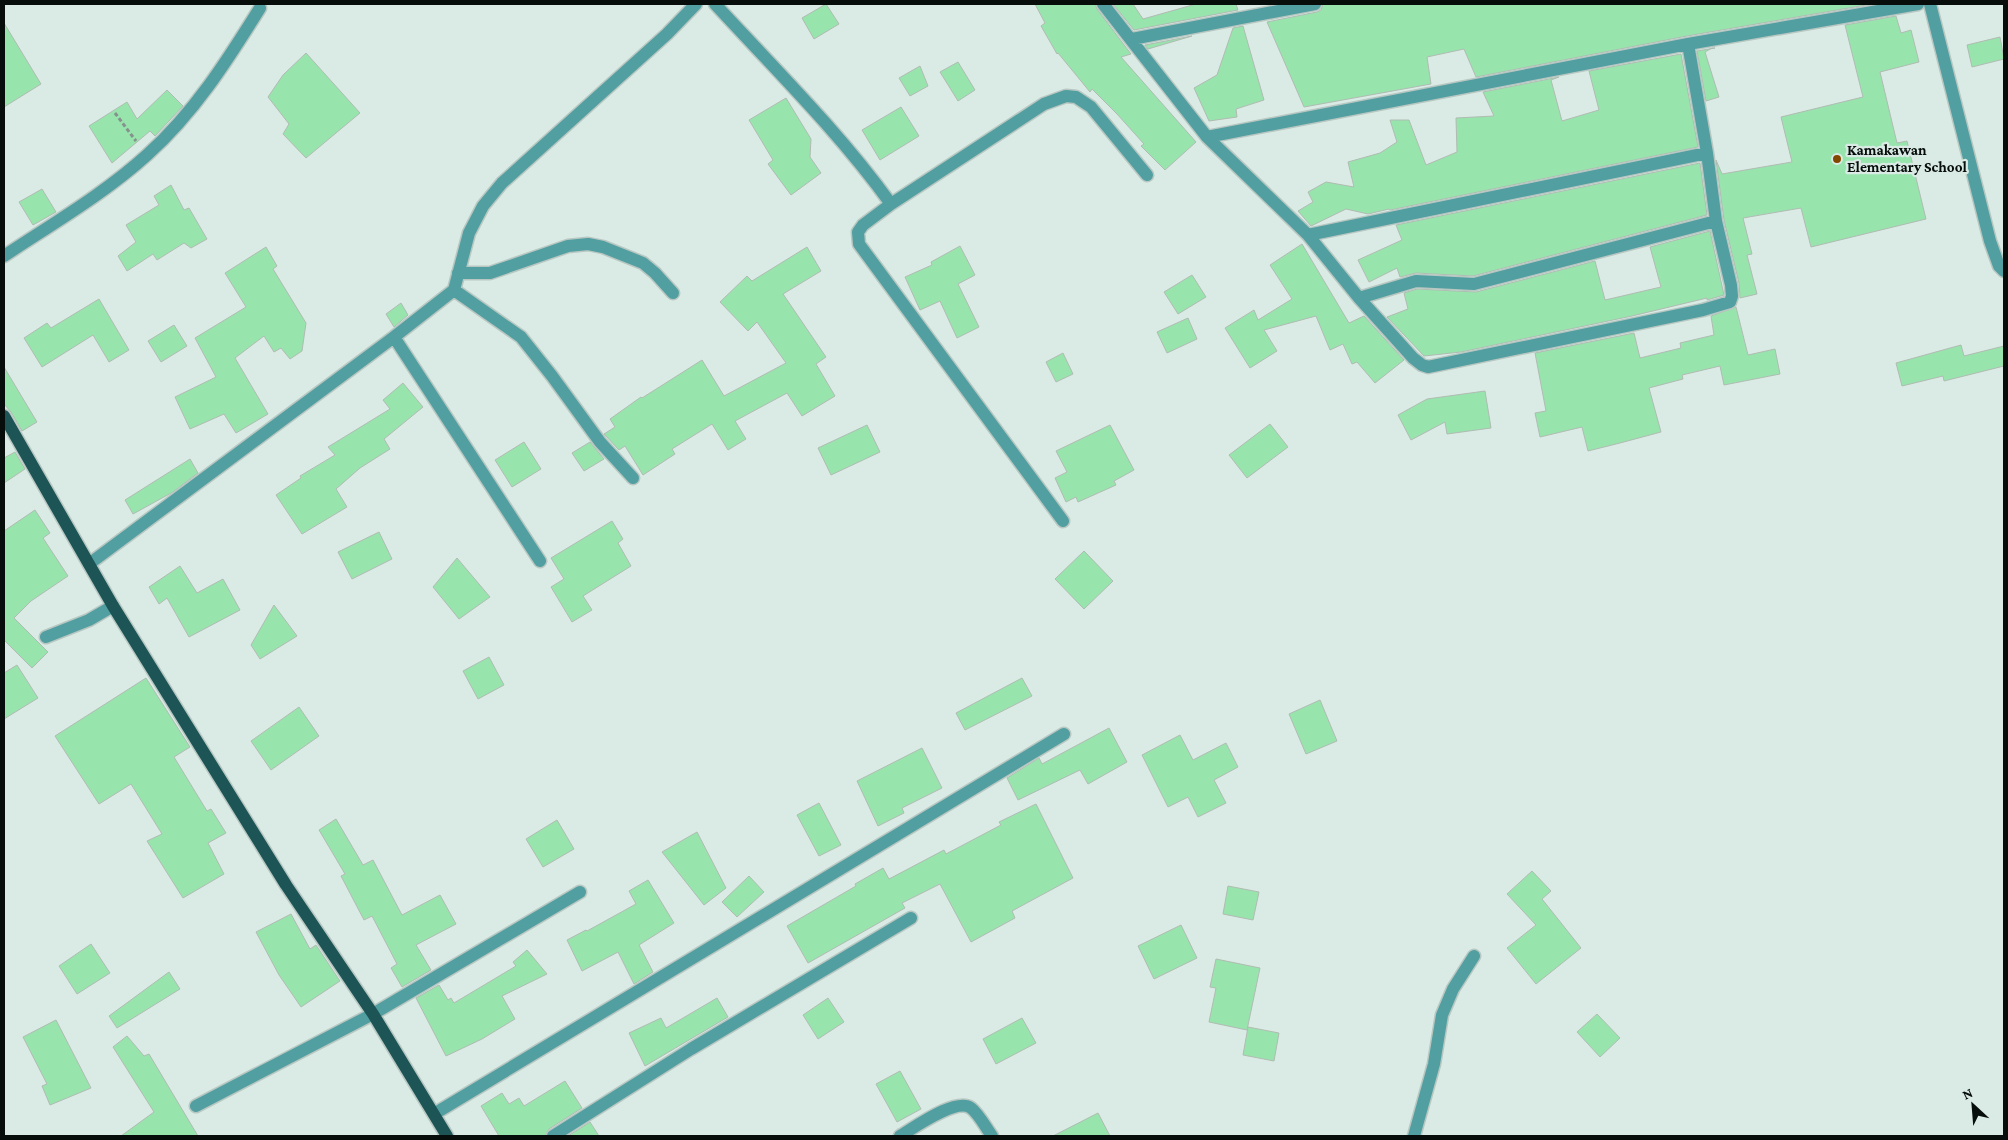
<svg xmlns="http://www.w3.org/2000/svg" width="2008" height="1140" viewBox="0 0 2008 1140" font-family="'Crimson Pro',serif">
	<style>
		.building { fill: #97e4ac; stroke: #b0bcb3 }
		.lines { fill: none; stroke-linecap: round; stroke-linejoin: round }
		.minor-casing { stroke: #b8c7c2; stroke-width: 15 }
		.major-casing { stroke: #b8c7c2; stroke-width: 15 }
		.path { stroke: #85928d; stroke-width: 3; stroke-dasharray: 4 2.5; stroke-linecap: butt }
		.minor { stroke: #529fa1; stroke-width: 12 }
		.major { stroke: #1d5556; stroke-width: 12 }
		.poi-dot { fill: #834800; stroke: #daebe5; stroke-width: 2 }
		.labels { text-anchor: middle; dominant-baseline: central; stroke-width: 4.5; stroke-linejoin: round; paint-order: stroke }
		.poi-label { font-size: 15px; font-weight: bold; fill: #070d0b; stroke: #daebe5; text-anchor: start }
	</style>
	<rect width="100%" height="100%" fill="#daebe5"/>
	<path class="building" d="M826 4 839 24 814 39 802 18Z
		M1035 4H1095L1097 9 1131 54 1121 57 1196 142 1165 170 1141 146 1144 144 1117 114 1092 89 1090 92 1058 53 1057 54 1041 26 1045 23Z
		M1113 4H1133L1143 19 1196 4H1236L1238 10 1134 30Z
		M1323 4H1872L1687 36 1476 77 1464 49 1427 57 1431 84 1304 107 1267 22 1317 12 1321 10Z
		M1896 16 1901 33 1911 30 1919 62 1880 72 1897 143 1907 141 1926 219 1811 247 1801 208 1743 218 1752 254 1747 255 1757 294 1740 298 1739 283 1724 220 1716 160 1722 174 1792 162 1781 117 1863 97 1845 25Z
		M4 23 41 84 4 107Z
		M1243 26 1264 100 1236 109 1237 117 1209 121 1194 88 1217 75 1233 28Z
		M1192 36 1148 49 1145 45Z
		M2000 37 2004 59 1972 67 1967 45Z
		M1712 48 1705 52 1719 97 1706 101 1697 51 1715 48Z
		M306 53 360 113 306 158 283 134 289 124 268 97 283 75Z
		M1681 54 1698 147 1390 210 1389 209 1368 214 1346 209 1311 226 1298 211 1313 202 1308 192 1326 182 1354 187 1348 162 1380 153 1397 142 1390 120H1409L1426 165 1457 152 1456 118 1494 116 1483 92 1559 77 1551 80 1562 121 1599 110 1589 71Z
		M958 62 975 90 958 101 940 72Z
		M920 66 928 86 910 96 899 78Z
		M167 90 183 106 155 136 150 131 112 163 89 126 127 102 137 119Z
		M786 98 811 139 810 157 821 173 791 195 768 164 773 160 749 120Z
		M901 107 919 136 880 160 862 130Z
		M1700 163 1707 215 1473 276 1416 273 1400 277 1397 268 1369 282 1358 260 1402 240 1396 225Z
		M171 185 184 210 189 208 207 239 191 248 184 243 157 260 153 254 127 271 118 256 136 242 126 225 159 205 154 196Z
		M42 189 56 212 33 225 19 202Z
		M1710 231 1724 295 1707 300V298L1632 316 1461 352 1424 356 1387 317 1408 309 1404 293 1417 289 1476 292 1595 261 1605 300 1661 287 1650 247Z
		M1302 244 1349 323 1364 316 1404 360 1375 383 1357 362 1352 364 1343 344 1330 350 1316 316 1264 330 1277 351 1250 368 1225 328 1254 310 1258 320 1292 299 1270 265Z
		M960 246 975 275 958 284 979 327 957 338 940 301 920 310 905 277 932 265 931 262Z
		M266 247 277 266 273 269 306 323 302 351 290 359 281 348 274 352 264 336 235 358 268 414 236 433 224 414 190 429 175 397 216 377 195 338 246 307 225 273Z
		M807 247 821 271 783 294 826 357 816 364 835 396 802 416 787 393 735 421 746 439 728 450 712 424 672 449 675 454 643 475 625 446 619 450 604 434 615 427 610 419 641 397 642 398 702 360 724 396 786 363 757 322 748 331 720 302 747 276 752 281Z
		M1192 275 1206 297 1178 314 1164 292Z
		M99 299 129 350 109 362 93 335 42 367 24 338 47 323 51 328Z
		M401 303 408 315 394 327 386 314Z
		M1736 307 1748 355 1775 349 1780 374 1724 385 1720 366 1682 375 1683 379 1649 388 1661 432 1620 443 1588 451 1582 427 1540 437 1535 413 1546 411 1535 353 1634 333 1640 358 1681 348 1680 343 1714 335 1711 316Z
		M1188 318 1197 339 1167 353 1157 332Z
		M174 325 187 346 161 362 148 341Z
		M1961 345 1964 356 2004 346V366L1944 381 1943 376 1902 386 1896 363Z
		M1063 353 1073 374 1056 382 1046 362Z
		M4 367 37 422 22 431 11 412 4 404Z
		M403 383 423 407 384 439 390 449 360 468 336 489 347 507 302 534 276 495 301 478 300 476 335 455 328 447 390 409 383 400Z
		M1485 391 1491 428 1447 434 1445 422 1411 440 1398 415 1427 399Z
		M1270 424 1288 447 1247 478 1229 455Z
		M867 425 880 452 831 475 818 448Z
		M1110 425 1134 470 1114 481 1116 485 1078 502 1076 497 1066 502 1055 478 1067 472 1056 451Z
		M524 442 541 469 512 487 495 460Z
		M590 442 604 459 584 471 572 453Z
		M15 452 25 469 4 483V458Z
		M190 459 198 473 173 492 133 514 125 500Z
		M35 510 50 533 43 538 68 576 31 601 14 618 48 652 32 668 4 640V531Z
		M612 521 623 539 618 543 631 566 583 596 592 610 572 622 551 587 564 579 551 558Z
		M379 532 392 559 352 579 338 552Z
		M1084 551 1113 581 1084 609 1055 579Z
		M457 558 490 597 459 619 433 587Z
		M180 566 197 593 223 579 240 610 189 637 167 598 159 604 149 587Z
		M274 605 297 636 260 659 251 645Z
		M489 657 504 685 478 699 463 671Z
		M17 665 38 698 4 719V673Z
		M146 678 190 747 174 757 207 811 211 809 226 833 208 843 224 874 183 898 147 841 162 834 131 784 99 804 55 736Z
		M1022 678 1032 696 965 730 956 713Z
		M1320 700 1337 741 1306 754 1289 714Z
		M299 707 319 736 271 770 251 741Z
		M1109 728 1127 762 1088 784 1080 770 1018 800 1007 778 1039 758 1042 764Z
		M1180 735 1193 760 1226 743 1238 767 1214 780 1226 803 1198 817 1188 797 1168 807 1142 755Z
		M922 748 942 788 902 808 904 813 878 826 857 781Z
		M819 803 841 845 819 856 797 815Z
		M1036 804 1073 878 1012 911 1015 918 971 942 940 884 902 903 905 908 808 963 787 926 856 886 855 884 883 868 889 879 944 850 946 854 1001 825 999 822Z
		M336 819 363 865 373 860 402 915 440 895 456 924 416 945 431 970 402 987 391 968 397 964 372 916 364 920 341 876 345 874 319 830Z
		M557 820 574 849 543 867 526 839Z
		M697 832 726 888 704 905 662 852Z
		M1532 871 1551 891 1542 899 1581 948 1536 984 1507 948 1536 925 1507 894Z
		M749 876 764 892 737 917 722 902Z
		M648 880 674 923 639 945 653 972 634 984 618 952 582 971 567 940 586 930 587 931 636 904 629 891Z
		M1228 886 1259 892 1253 920 1223 914Z
		M291 914 310 949 316 945 340 981 301 1007 279 975 256 932Z
		M1181 925 1197 958 1154 979 1138 946Z
		M91 944 110 973 77 994 59 966Z
		M527 950 547 974 502 996 515 1019 482 1039 446 1056 416 998 439 985 448 1000 451 998 454 1003 516 966 513 962Z
		M1216 959 1260 968 1247 1030 1209 1022 1216 988 1210 987Z
		M169 972 180 989 117 1028 109 1016Z
		M717 998 728 1017 645 1066 629 1033 661 1018 666 1028Z
		M828 998 844 1022 818 1039 803 1015Z
		M1597 1014 1620 1038 1600 1057 1577 1032Z
		M1022 1018 1036 1043 996 1064 983 1039Z
		M56 1020 91 1088 50 1105 42 1086 47 1084 23 1037Z
		M1248 1027 1279 1033 1274 1061 1243 1055Z
		M127 1036 144 1056 149 1054 198 1136H121L154 1112 113 1047Z
		M900 1071 921 1109 897 1122 876 1084Z
		M565 1081 582 1108 549 1129 545 1136H499L481 1106 502 1093 509 1104 519 1098 524 1106Z
		M1098 1113 1110 1136H1053Z
		M590 1122 599 1136H568Z"/>
	<g class="lines">
		<defs>
			<path id="minor" d="M715 4C775 69 839 132 891 204
				M1103 4 1207 137 1308 235 1359 298 1413 358 1422 365 1428 367 1703 310 1730 302 1732 296 1731 285 1716 221 1707 153 1688 44
				M1930 4 1990 241 1999 266 2004 271
				M1132 39 1315 4
				M1207 137 1688 44 1918 4
				M1308 235 1707 153
				M4 256C52 224 104 194 147 155 194 113 227 61 260 8
				M458 273H490L568 246 588 244 603 247 643 263 655 273 673 293
				M454 290 521 337 552 376 600 442 633 478
				M1359 298 1416 281 1474 284 1716 221
				M394 337 540 561
				M1063 521 859 244 858 232 863 225 891 204 943 170 1044 104 1066 96 1076 97 1091 107 1147 175
				M89 564 394 337 454 290 469 233 483 206 502 183 667 34 696 4
				M46 637 89 620 113 606
				M196 1106 373 1014 580 892
				M434 1114 1064 734
				M553 1136 691 1049 911 918
				M900 1136C914 1128 956 1097 971 1108 979 1114 986 1128 992 1136
				M1414 1136 1434 1064 1442 1015 1453 989 1474 956"/>
			<path id="major" d="M4 416 113 606 286 885 373 1014 447 1136"/>
		</defs>
		<use href="#minor" class="minor-casing"/>
		<use href="#major" class="major-casing"/>
		<path class="path" d="M115 113 136 141"/>
		<use href="#minor" class="minor"/>
		<use href="#major" class="major"/>
	</g>
	<circle class="poi-dot" cx="1837" cy="159" r="5"/>
	<g class="labels">
		<g class="poi-label">
			<text x="1847" y="150">Kamakawan<tspan x="1847" dy="17">Elementary School</tspan></text>
		</g>
	</g>
	<rect width="2008" height="1140" fill="none" stroke="#070d0b" stroke-width="10"/>
	<g transform="translate(1973 1105) rotate(334)" stroke="#daebe5" stroke-width="4" paint-order="stroke">
	<path d="M0-4L9 19L0 12L-9 19Z" fill="#070d0b"/>
	<text y="-8" font-size="14" font-weight="bold" text-anchor="middle" fill="#070d0b">N</text>
	</g>
</svg>
